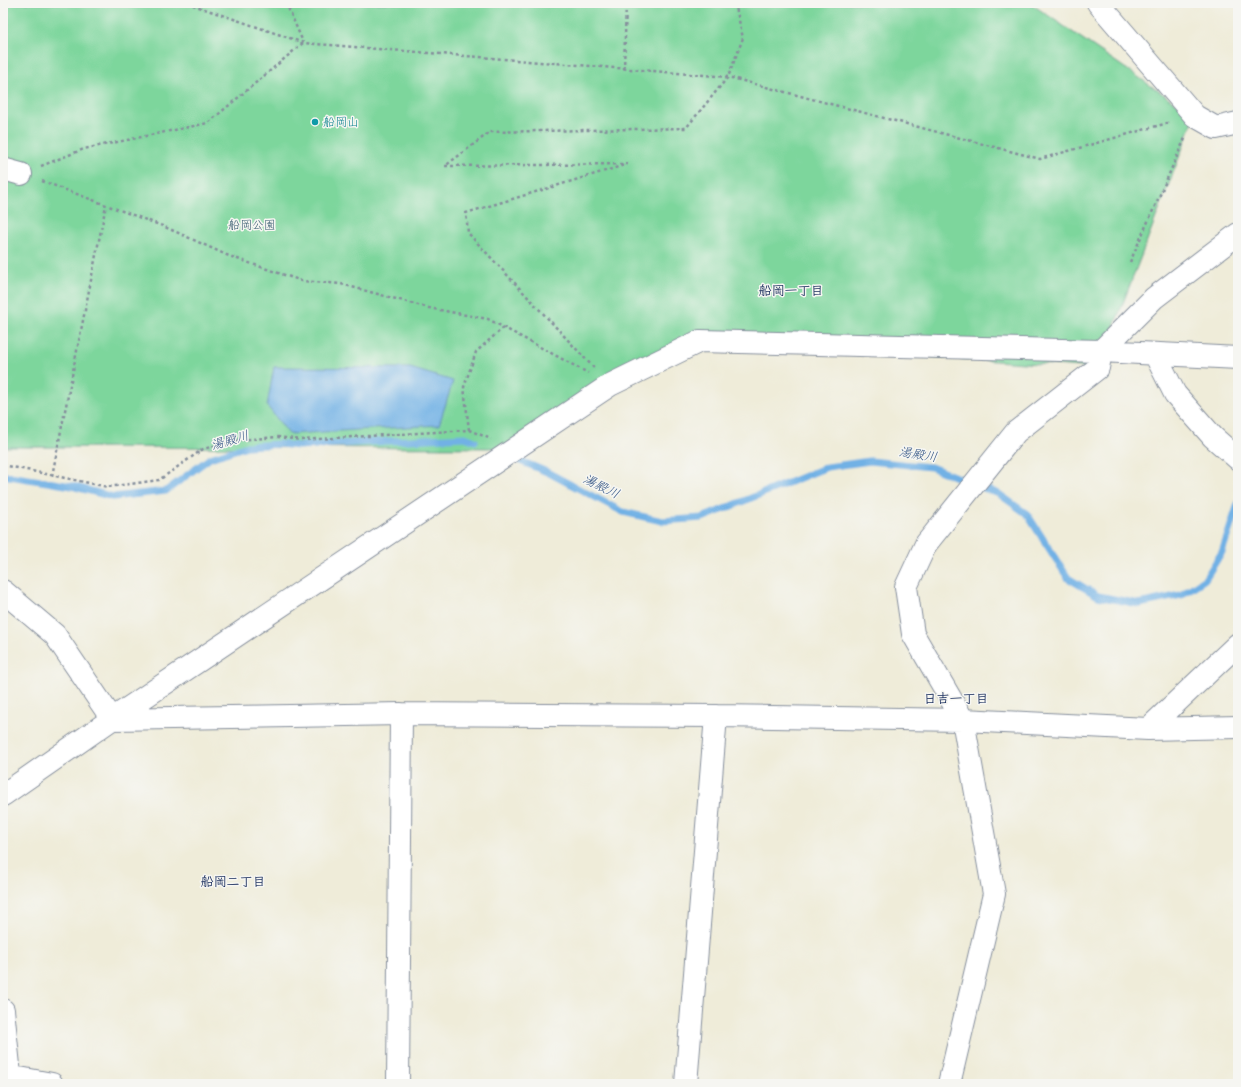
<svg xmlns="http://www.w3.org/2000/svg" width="1241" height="1087" viewBox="0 0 1241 1087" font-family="Kalam,'Klee One',sans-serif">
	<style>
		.green { fill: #7dd69c; stroke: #4c827d }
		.water { fill: #71b1e5; stroke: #4670a2 }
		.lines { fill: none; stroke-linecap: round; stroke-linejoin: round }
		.stream { stroke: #71b1e5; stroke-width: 7 }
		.minor-casing { stroke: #858e9c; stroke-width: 24 }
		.path { stroke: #858e9c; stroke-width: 2.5; stroke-dasharray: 3 3; stroke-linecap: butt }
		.minor { stroke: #fff; stroke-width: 22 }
		.culture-dot { fill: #0f9aa8; stroke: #f6f6f2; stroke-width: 1.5 }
		.labels { text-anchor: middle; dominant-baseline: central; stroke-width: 3; stroke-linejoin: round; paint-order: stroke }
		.culture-label { font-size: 12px; fill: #0d838f; stroke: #f6f6f2; text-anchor: start }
		.park-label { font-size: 12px; fill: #34596e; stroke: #f6f6f2 }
		.neighbourhood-label { font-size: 13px; font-weight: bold; fill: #1b2f5e; stroke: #f6f6f2 }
		.water-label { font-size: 13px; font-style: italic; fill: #355686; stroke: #f6f6f2 }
	</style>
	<rect width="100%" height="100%" fill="#f6f6f2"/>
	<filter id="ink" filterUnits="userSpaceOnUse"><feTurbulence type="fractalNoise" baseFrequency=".025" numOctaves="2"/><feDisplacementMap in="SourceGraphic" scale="8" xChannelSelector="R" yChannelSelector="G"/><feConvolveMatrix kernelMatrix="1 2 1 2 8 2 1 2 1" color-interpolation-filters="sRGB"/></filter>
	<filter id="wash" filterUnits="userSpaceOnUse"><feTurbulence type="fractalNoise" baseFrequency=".012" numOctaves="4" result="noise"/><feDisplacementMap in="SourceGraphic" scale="16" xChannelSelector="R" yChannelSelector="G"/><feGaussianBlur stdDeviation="0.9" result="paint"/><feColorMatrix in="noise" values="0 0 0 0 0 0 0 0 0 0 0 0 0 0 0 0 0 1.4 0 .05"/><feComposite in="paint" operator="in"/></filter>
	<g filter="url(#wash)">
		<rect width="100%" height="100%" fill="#efecd9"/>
		<path class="green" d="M3 3H1030L1195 116 1098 368 700 341 516 448 3 447Z"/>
		<path class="water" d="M274 367 410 368 453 381 439 425 289 434 267 406Z"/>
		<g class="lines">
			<path class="stream" d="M511 457 547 472 623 512 662 521 702 518 827 467 870 461 931 467 999 494 1027 514 1068 578 1098 596 1139 604 1181 595 1205 579 1222 552 1238 504
				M3 475 72 486 113 497 166 491 210 458 247 446 280 444 298 446 465 437 475 441"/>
		</g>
	</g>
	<g filter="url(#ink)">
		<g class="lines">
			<defs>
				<path id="minor" d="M1098 3 1195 116 1216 128 1238 123
					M3 169 21 174
					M1155 354 1175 394 1213 437 1238 459
					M3 591 55 635 112 719 401 714 716 716 963 720 1148 729 1238 727
					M1148 729 1238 644
					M3 795 112 719 610 385 700 341 1101 351 1238 358
					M3 1010 11 1084
					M3 1075 52 1084
					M398 1084 401 714
					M686 1084 716 716
					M949 1084 994 894 963 720 913 634 906 587 926 544 1016 432 1098 368 1101 351 1154 298 1238 234"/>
			</defs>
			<use href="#minor" class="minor-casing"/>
			<path class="path" d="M187 3 304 43 728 77 1040 159 1171 122
				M286 3 303 42
				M624 69 626 3
				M628 164 445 166 490 132 686 128 728 77 743 38 735 3
				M41 166 84 149 208 123 303 43
				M42 181 165 227 229 256 302 281 341 284 429 308 488 319 588 373
				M1130 262 1186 136
				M594 368 468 233 466 213 625 165
				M469 430 464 387 476 352 504 327
				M3 465 108 487 159 480 203 449 238 440 278 437 301 440 469 430 491 439
				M52 476 106 205"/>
			<use href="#minor" class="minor"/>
		</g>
	</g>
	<circle class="culture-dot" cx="315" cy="122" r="4"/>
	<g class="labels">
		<g class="culture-label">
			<text x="323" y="122">船岡山</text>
		</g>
		<g class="park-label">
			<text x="252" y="225">船岡公園</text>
		</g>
		<g class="neighbourhood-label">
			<text x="791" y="291">船岡一丁目</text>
			<text x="956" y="699">日吉一丁目</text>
			<text x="233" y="882">船岡二丁目</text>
		</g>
		<g class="water-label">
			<text transform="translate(230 441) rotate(-16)">湯殿川</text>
			<text transform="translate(918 455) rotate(9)">湯殿川</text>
			<text transform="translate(601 487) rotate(26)">湯殿川</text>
		</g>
	</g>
	<rect width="1241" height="1087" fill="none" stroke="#f6f6f2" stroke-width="16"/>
</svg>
